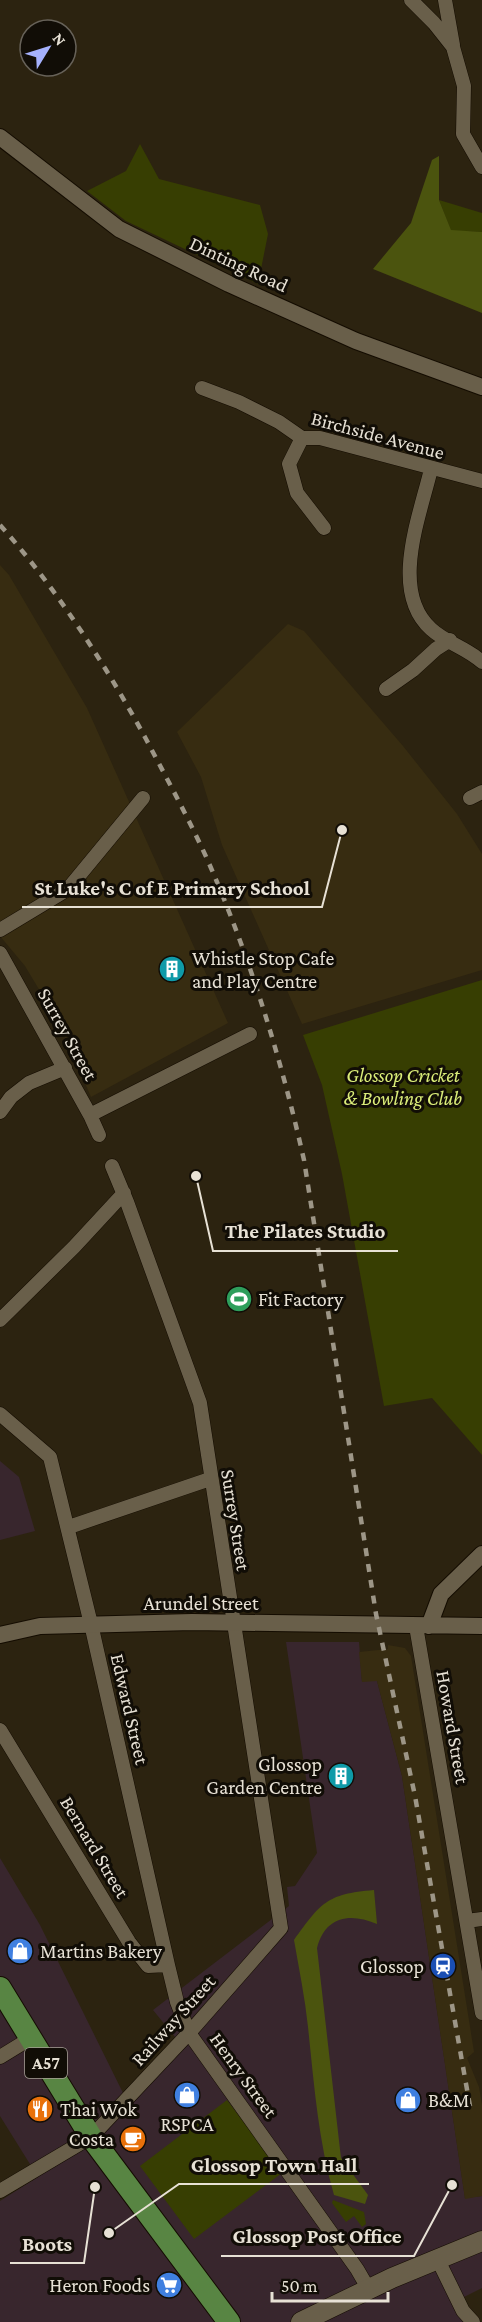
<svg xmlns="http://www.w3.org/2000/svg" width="482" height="2322" viewBox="0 0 482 2322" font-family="'Crimson Pro',serif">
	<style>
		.commercial { fill: #38262d }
		.built { fill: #372c11 }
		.green { fill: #373e02 }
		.forest { fill: #4b540e }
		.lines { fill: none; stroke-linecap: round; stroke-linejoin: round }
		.minor-casing { stroke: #140c00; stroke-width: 15 }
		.tertiary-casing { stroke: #140c00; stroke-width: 18 }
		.secondary-casing { stroke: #140c00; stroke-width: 21 }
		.primary-casing { stroke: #140c00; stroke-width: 24 }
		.minor { stroke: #695f4a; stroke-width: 14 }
		.tertiary { stroke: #695f4a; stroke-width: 16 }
		.secondary { stroke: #695f4a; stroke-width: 20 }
		.primary { stroke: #588543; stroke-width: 22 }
		.rail { stroke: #9d9687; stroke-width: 4.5; stroke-dasharray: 8 8; stroke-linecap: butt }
		.labels { text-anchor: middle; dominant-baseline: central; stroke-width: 6; stroke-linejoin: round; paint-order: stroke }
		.shield { fill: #110d06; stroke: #a7a197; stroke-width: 1.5 }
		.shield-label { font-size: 18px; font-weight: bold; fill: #e7e1d5 }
		.street-label { font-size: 20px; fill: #e7e1d5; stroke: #110d06 }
		.poi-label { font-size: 20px; fill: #e7e1d5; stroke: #110d06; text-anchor: start }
		.park-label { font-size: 20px; font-style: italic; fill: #dbed79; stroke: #110d06 }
		.leader { fill: none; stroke: #e7e1d5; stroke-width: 2 }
		.callout-dot { fill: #e7e1d5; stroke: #110d06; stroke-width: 2 }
		.callout-label { font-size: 21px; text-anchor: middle; font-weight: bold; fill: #e7e1d5; stroke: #110d06; stroke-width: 6; stroke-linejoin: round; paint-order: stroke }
	</style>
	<rect width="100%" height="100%" fill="#2c2310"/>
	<path class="commercial" d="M0 1461 19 1477 35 1531 0 1540Z
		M286 1642H359L362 1681H377L402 1776 465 2198 482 2196V2288L458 2300 473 2322H0V2201L38 2177 0 2116V1858L40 1925 126 2099 180 2043 153 2010 289 1906 287 1887 295 1886 317 1853Z"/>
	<path class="built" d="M0 565 9 575 87 708 228 1023 91 1097 58 1021 25 966 0 936Z
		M288 624 304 631 403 746 457 814 482 854V970L302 1024 222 845 201 777 177 732Z
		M388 1645 405 1648 411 1656 474 2052 467 2058 479 2087 482 2105V2196L476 2197 465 2199 402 1776 377 1681 362 1682 359 1652 388 1649Z"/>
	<path class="green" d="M140 144 159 179 260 205 268 234 258 284 126 221 87 191 126 171Z
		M439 200 482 213V232L451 231Z
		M482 980V1455L432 1398 384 1406 342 1174 322 1085 303 1035Z
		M227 2100 282 2173 194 2239 140 2166Z
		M333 2200 364 2212 366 2224 362 2227 354 2216 346 2222 332 2203Z"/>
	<path class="forest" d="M439 156V200L451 230 482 232V313L373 269 411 223 432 160Z
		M374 1890 377 1924C349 1912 325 1917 317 1948L341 2158 368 2195 365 2204 334 2195C318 2140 314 2083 308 2027 305 1998 299 1969 294 1940 321 1903 326 1894 374 1890Z"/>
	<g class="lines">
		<defs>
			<path id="minor" d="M411 0 434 23 453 47 464 86 463 134 482 167
				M445 0 453 45
				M202 388 239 402 279 422 302 438H320L482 481
				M302 438 289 464 297 493 324 528
				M431 469C420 516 389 591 431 629 446 643 467 648 482 662
				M386 689 413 670 436 649 450 640
				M470 798 482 792
				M0 930 68 889 143 798
				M0 953 90 1115 99 1135
				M0 1112 11 1097 29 1083 65 1068
				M90 1115 250 1034
				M0 1320 74 1247 124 1193
				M0 1414 50 1457 91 1624 168 1965 177 2002 189 2033 357 2269 368 2288
				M69 1527 210 1479
				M416 1626 482 2013
				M0 1730 129 1942 148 1966 168 1965
				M467 1921 482 1919
				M0 2057 31 2038
				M0 2191 91 2137 189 2033 281 1928 200 1403 127 1202 112 1166
				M438 2260 463 2311 473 2322"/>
			<path id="tertiary" d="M0 137 119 229 229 284 356 341 482 387
				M429 1626 441 1594 482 1554
				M0 1635 40 1626 192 1622 482 1626"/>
			<path id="secondary" d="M301 2322 392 2278 482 2241"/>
			<path id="primary" d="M0 1988 91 2137 229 2322"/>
		</defs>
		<use href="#minor" class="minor-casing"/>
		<use href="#tertiary" class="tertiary-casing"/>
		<use href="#secondary" class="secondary-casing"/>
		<use href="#primary" class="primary-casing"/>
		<use href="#minor" class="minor"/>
		<use href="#tertiary" class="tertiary"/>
		<use href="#secondary" class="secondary"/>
		<use href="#primary" class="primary"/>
		<path class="rail" d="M0 525C57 589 105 664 146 739 167 779 189 819 208 861 250 957 281 1058 304 1160L376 1614 415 1796 471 2112"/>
	</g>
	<defs>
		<symbol id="building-disc" viewBox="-11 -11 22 22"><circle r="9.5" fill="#0f9aa8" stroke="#110d06"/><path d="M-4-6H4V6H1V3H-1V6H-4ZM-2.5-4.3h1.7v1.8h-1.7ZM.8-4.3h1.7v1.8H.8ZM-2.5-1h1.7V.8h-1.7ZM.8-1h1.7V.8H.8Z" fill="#fff"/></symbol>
		<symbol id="stadium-disc" viewBox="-11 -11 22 22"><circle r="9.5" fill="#2e9e5b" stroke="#110d06"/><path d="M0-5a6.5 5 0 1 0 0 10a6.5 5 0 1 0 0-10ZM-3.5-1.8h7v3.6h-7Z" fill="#fff"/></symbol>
		<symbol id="shop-disc" viewBox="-11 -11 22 22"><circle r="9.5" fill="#3f7fe0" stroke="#110d06"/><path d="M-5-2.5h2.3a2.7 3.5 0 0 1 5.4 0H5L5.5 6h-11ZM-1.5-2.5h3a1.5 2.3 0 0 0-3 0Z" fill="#fff"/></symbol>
		<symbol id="station-disc" viewBox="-11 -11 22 22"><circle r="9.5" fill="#1a4fb4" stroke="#110d06"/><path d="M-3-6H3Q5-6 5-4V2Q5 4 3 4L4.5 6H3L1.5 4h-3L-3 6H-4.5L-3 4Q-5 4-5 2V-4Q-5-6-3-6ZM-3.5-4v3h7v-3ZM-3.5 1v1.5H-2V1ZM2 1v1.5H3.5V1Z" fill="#fff"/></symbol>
		<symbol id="restaurant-disc" viewBox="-11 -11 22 22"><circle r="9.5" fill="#e8710a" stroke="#110d06"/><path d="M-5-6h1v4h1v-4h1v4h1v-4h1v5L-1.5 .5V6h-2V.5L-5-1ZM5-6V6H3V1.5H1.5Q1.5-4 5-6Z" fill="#fff"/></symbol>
		<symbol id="cafe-disc" viewBox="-11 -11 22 22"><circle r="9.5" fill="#e8710a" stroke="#110d06"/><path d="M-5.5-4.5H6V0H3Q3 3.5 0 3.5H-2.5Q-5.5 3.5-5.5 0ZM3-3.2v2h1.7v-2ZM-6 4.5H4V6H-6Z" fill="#fff"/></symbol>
		<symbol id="supermarket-disc" viewBox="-11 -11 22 22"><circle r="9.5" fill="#3f7fe0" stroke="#110d06"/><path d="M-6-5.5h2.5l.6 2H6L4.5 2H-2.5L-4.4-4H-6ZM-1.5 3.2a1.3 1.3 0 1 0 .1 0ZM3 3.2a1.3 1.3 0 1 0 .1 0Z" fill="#fff"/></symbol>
	</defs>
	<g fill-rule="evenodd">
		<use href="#building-disc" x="157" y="954" width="30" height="30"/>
		<use href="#stadium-disc" x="224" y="1284" width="30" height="30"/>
		<use href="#building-disc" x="326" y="1761" width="30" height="30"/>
		<use href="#shop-disc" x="5" y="1936" width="30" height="30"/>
		<use href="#station-disc" x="428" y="1951" width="30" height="30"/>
		<use href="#shop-disc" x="172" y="2080" width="30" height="30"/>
		<use href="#shop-disc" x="393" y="2085" width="30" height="30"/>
		<use href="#restaurant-disc" x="25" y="2094" width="30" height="30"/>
		<use href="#cafe-disc" x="118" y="2124" width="30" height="30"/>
		<use href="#supermarket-disc" x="154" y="2270" width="30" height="30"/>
	</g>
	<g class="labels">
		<rect class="shield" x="25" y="2048" width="42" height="30" rx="4.5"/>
		<g class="shield-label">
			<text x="46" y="2063">A57</text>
		</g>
		<g class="street-label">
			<text transform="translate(239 264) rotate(25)">Dinting Road</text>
			<text transform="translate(378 435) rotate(15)">Birchside Avenue</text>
			<text transform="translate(68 1034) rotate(61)">Surrey Street</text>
			<text transform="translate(236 1520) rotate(81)">Surrey Street</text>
			<text x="201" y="1603">Arundel Street</text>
			<text transform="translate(130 1709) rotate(77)">Edward Street</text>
			<text transform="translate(453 1727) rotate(80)">Howard Street</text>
			<text transform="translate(95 1847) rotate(59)">Bernard Street</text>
			<text transform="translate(173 2020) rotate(-48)">Railway Street</text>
			<text transform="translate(244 2075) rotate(54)">Henry Street</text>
		</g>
		<g class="poi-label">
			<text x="192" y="958">Whistle Stop Cafe<tspan x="192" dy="23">and Play Centre</tspan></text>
			<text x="258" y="1299">Fit Factory</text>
			<text x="322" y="1764" text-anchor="end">Glossop<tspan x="322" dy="23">Garden Centre</tspan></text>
			<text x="40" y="1951">Martins Bakery</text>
			<text x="424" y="1966" text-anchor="end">Glossop</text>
			<text x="428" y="2100">B&amp;M</text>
			<text x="60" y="2109">Thai Wok</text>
			<text x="187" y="2124" text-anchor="middle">RSPCA</text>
			<text x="114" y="2139" text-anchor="end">Costa</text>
			<text x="150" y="2285" text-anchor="end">Heron Foods</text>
		</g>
		<g class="park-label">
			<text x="403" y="1075">Glossop Cricket<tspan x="403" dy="23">&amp; Bowling Club</tspan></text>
		</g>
	</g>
	<path class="leader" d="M342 830L322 907H22M196 1176L213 1251H398M109 2233L179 2184H369M452 2185L414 2256H221M95 2187L84 2263H10"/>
	<g class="callout-dot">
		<circle cx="342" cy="830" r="6"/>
		<circle cx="196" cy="1176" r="6"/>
		<circle cx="109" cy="2233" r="6"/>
		<circle cx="452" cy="2185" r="6"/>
		<circle cx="95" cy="2187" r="6"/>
	</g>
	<g class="callout-label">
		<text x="172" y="895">St Luke's C of E Primary School</text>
		<text x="305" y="1238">The Pilates Studio</text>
		<text x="274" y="2172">Glossop Town Hall</text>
		<text x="317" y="2243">Glossop Post Office</text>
		<text x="47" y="2251">Boots</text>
	</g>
	<g transform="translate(48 48) rotate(52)"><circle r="28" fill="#110d06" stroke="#676259" stroke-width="1.5"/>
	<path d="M0-4.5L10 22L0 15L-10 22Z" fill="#a5b1fc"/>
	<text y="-9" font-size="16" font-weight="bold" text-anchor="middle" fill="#e7e1d5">N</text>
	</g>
	<path d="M272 2292v9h116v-9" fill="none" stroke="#e7e1d5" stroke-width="3"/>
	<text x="281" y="2292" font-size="18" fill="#e7e1d5" stroke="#110d06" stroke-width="4.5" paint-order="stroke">50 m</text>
</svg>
